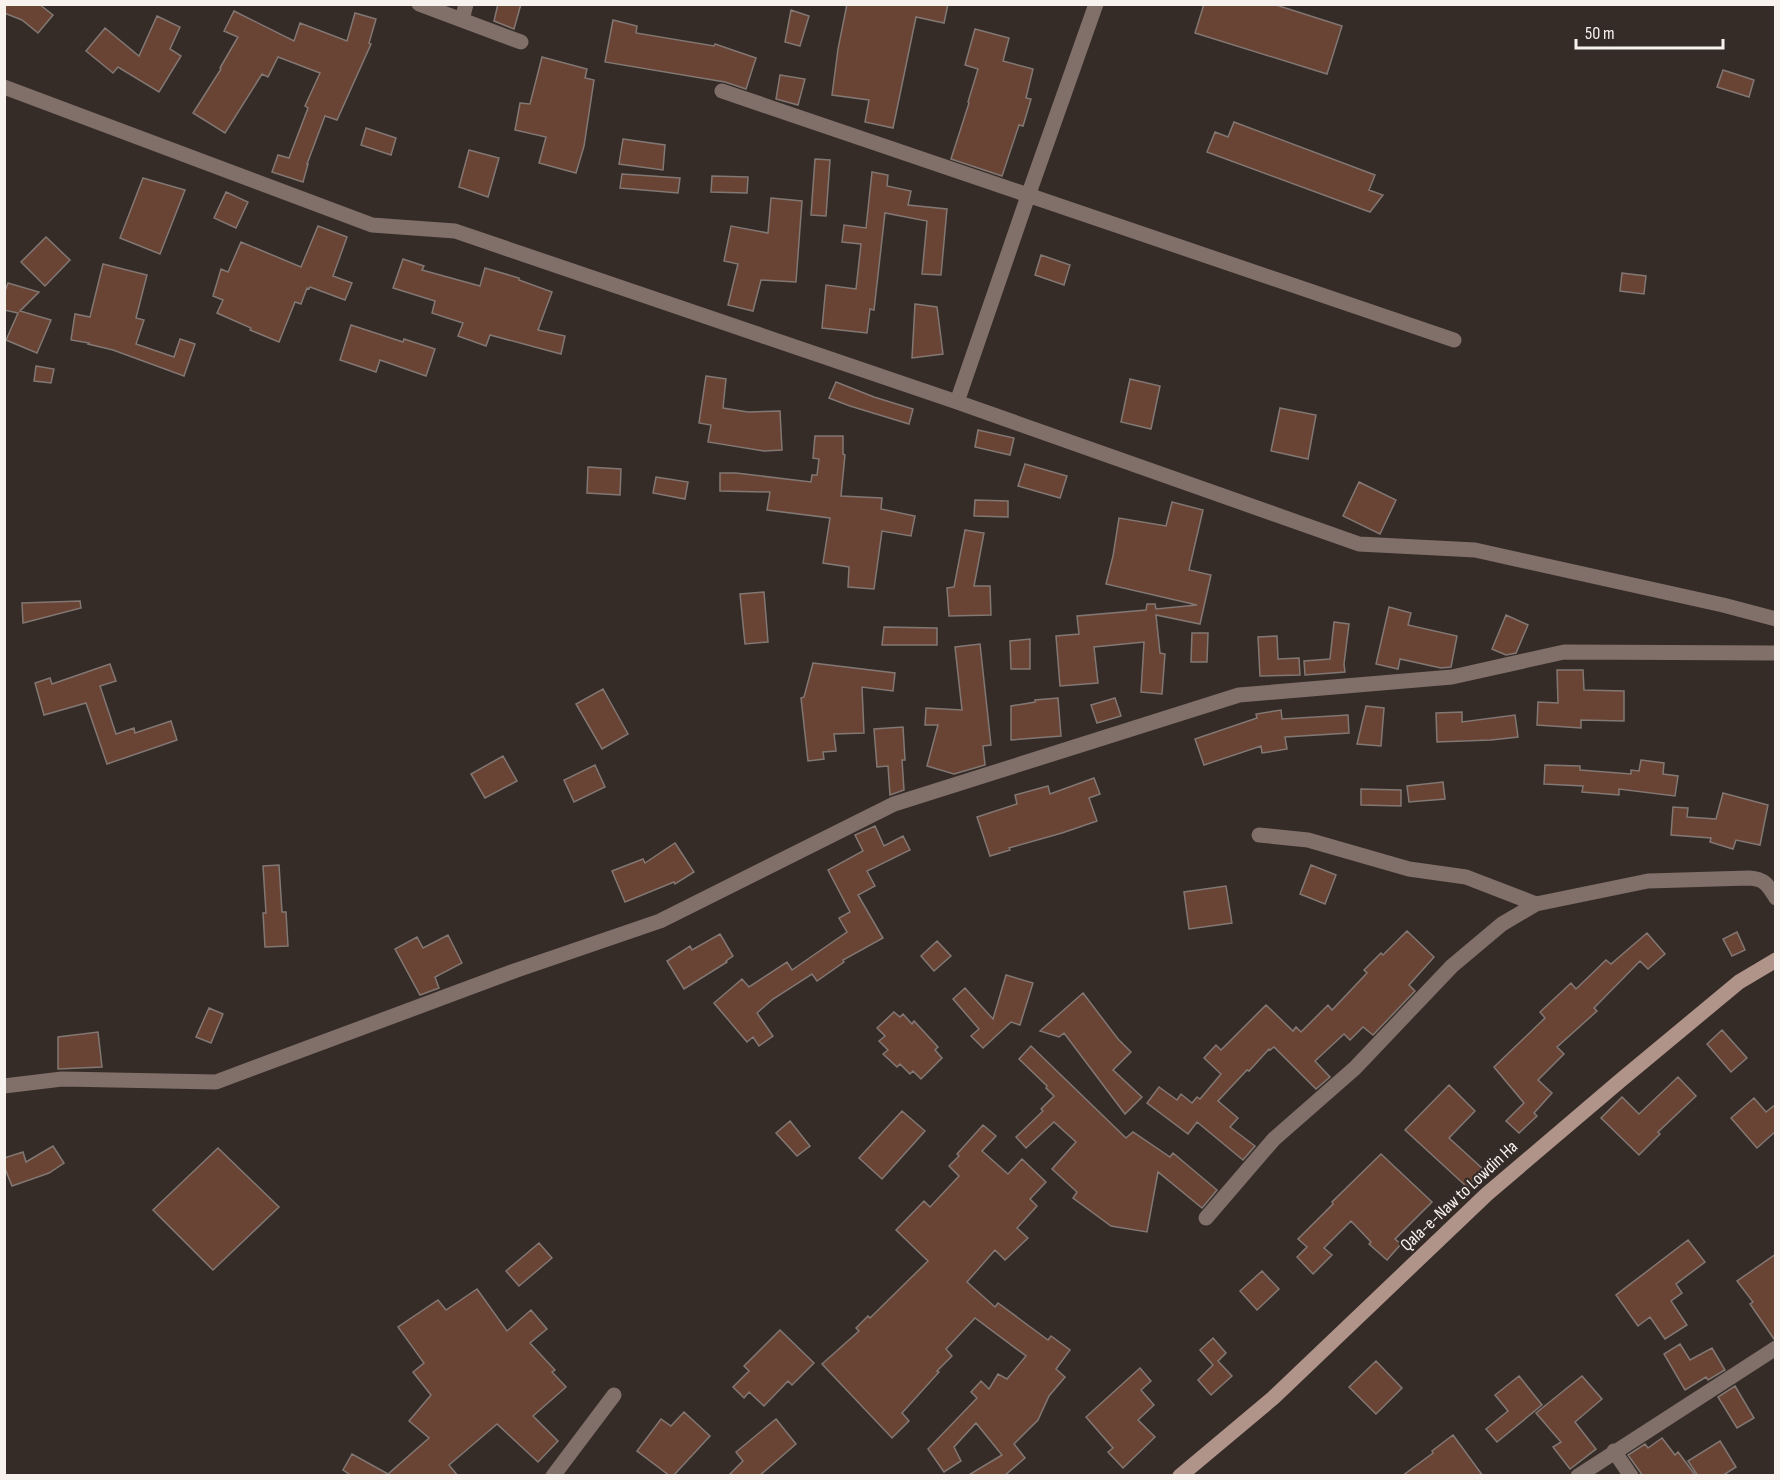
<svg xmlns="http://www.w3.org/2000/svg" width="1780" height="1480" viewBox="0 0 1780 1480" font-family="'Sofia Sans Condensed',sans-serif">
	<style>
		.building { fill: #694435; stroke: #827773; stroke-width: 1.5 }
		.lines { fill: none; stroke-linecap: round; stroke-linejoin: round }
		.minor { stroke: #816f69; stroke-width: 15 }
		.secondary { stroke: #b09389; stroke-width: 15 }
		.labels { text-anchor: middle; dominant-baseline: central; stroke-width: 4.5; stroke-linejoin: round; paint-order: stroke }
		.street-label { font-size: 18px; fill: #f8f2ef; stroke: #352c28 }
	</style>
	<rect width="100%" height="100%" fill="#352c28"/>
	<path class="building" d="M4 4H39L53 15 38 33 22 20 4 13Z
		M498 4H521L514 29 494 21Z
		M847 4H948L944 23 916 17 893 128 865 122 869 100 832 95 838 49Z
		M1204 4H1273L1342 26 1327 74 1195 33Z
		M791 10 809 16 800 46 785 42Z
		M234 11 294 41 300 23 347 41 355 13 376 19 369 43 371 44 337 120 325 116 307 164H308L303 182 272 172 278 155 289 158 308 108 305 106 320 73 278 57 268 77 262 74 225 133 193 113 221 69 220 68 238 37 224 31Z
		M157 16 180 27 170 49 181 56 159 92 118 67 113 73 86 51 105 28 139 56Z
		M613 20 637 26 636 33 714 46 715 44 756 58 746 89 725 82 605 62Z
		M975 29 1009 38 1003 61 1033 69 1026 98 1031 99 1023 126 1019 125 1002 176 951 159 969 103 968 102 978 69 965 65Z
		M542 57 587 69 585 78 594 80 584 146 576 173 539 163 546 137 515 130 520 103 530 104Z
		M1723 70 1754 80 1749 97 1717 87Z
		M780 75 805 79 798 105 776 99Z
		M1234 122 1375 175 1369 190 1383 195 1370 212 1207 152 1215 132 1228 137Z
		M366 128 396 138 391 155 361 145Z
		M623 139 665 145 663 170 619 164Z
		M469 150 499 158 488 197 459 187Z
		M815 159 830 160 826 216 811 215Z
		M872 172 888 175 887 186 911 191 908 205 947 209 941 275 922 274 927 221 885 213 874 310 870 309 867 333 822 328 826 285 856 289 861 244 842 242 844 225 866 228Z
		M622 174 680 178 678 193 620 188Z
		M712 176 748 177 747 193 711 192Z
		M143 178 185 190 160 254 120 238Z
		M226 192 248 202 236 228 214 218Z
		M771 198 802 201 796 282 761 280 753 311 728 305 738 264 724 261 731 226 768 233Z
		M318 226 347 237 333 276 352 283 345 300 310 287 309 289 307 288 301 304 295 302 279 342 250 330 251 328 217 313 223 300 213 296 221 269 228 272 241 242 301 267Z
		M46 237 70 260 45 286 21 262Z
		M1041 255 1070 265 1064 285 1035 275Z
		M403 259 424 266 422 270 480 286 485 268 519 278V280L552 292 538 330 565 336 561 354 490 335 486 346 458 336 463 323 432 313 435 301 393 288Z
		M103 264 147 275 136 318 144 320 136 344 174 357 180 339 195 344 184 376 113 350 88 344 89 343 71 340 75 314 90 317Z
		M1622 273 1646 276 1644 294 1620 291Z
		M8 283 39 292 20 311 51 320 37 353 6 340 18 313 4 310V294Z
		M915 304 937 307 943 354 912 358Z
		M351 325 403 342 404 339 435 349 426 376 380 360 376 372 340 360Z
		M36 366 54 369 51 383 34 381Z
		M706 376 726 379 723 408 748 412 780 411 782 450 764 451 708 442 711 425 699 423Z
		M1130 379 1160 386 1151 429 1121 422Z
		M836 382 874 397 913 409 909 424 850 406 829 398Z
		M1280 408 1316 415 1308 459 1271 451Z
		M978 430 1014 438 1010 455 975 447Z
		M815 436H843V454L845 455 841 496 882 498 881 509 915 516 911 536 882 531 874 589 848 587 849 567 823 563 830 518 767 510 770 492 720 491V473H736L811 482 812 475H817L819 459 813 458Z
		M1025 464 1067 476 1060 498 1018 486Z
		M588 467 621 469 620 495 587 493Z
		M656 477 688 482 685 499 653 493Z
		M1359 482 1396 500 1380 534 1343 516Z
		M975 500 1008 501V517L974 516Z
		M1172 502 1203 510 1189 570 1211 575 1200 624 1156 615 1160 653 1165 654 1162 694 1141 692 1144 642 1094 647 1098 683 1060 686 1056 636 1079 634 1077 616 1146 610 1147 604H1155L1156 609 1197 605 1106 584 1113 556 1119 518 1166 526Z
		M965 530 984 533 974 586H990L991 615 949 616 947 588 954 587Z
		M764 592 768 642 745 644 740 594Z
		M80 601 81 608 23 623 22 603Z
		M1389 607 1411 613 1408 625 1457 636 1451 667 1441 668 1400 659 1398 669 1376 664Z
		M1506 615 1528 625 1516 653 1506 655 1492 649Z
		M1334 622 1349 624 1344 664 1345 672 1305 675 1304 661 1330 659Z
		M884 627 937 628V645H882Z
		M1192 633H1208L1207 662H1191Z
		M1277 636 1278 659 1299 658 1300 675 1260 676 1258 637Z
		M1030 639V669H1011L1010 641Z
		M980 644 991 745 983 746 985 765 954 774 927 766 938 725H925L926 708 962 710 955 647Z
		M813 663 895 673 893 691 862 687 864 733 834 734 836 751 823 752 824 759 808 761 801 698 804 697Z
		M110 664 116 681 100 686 116 734 134 728 135 733 171 721 177 740 107 764 86 703 44 715 35 683 50 678 52 684Z
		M1557 670H1583L1584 690 1624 691V721L1581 720V728L1537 725 1538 702 1558 703Z
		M603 689 628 734 602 749 576 704Z
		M1058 698 1061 736 1011 740V706L1035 702V700Z
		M1115 698 1121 716 1097 723 1091 705Z
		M1366 706 1384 708 1381 746 1357 744Z
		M1281 710 1282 719 1348 715 1349 733 1285 737 1287 749 1262 753 1261 746 1204 765 1195 739 1257 718 1256 714Z
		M1462 712V722L1515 715 1518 737 1491 740 1437 742 1436 713Z
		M903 727 905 760H902L904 790 890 795 888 766 877 767 874 729Z
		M503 756 517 781 485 798 471 774Z
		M1641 760 1664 763 1663 774 1678 776 1675 796 1619 789V795L1582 792 1583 786 1544 784 1545 765 1580 766V770L1631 774V770L1639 771Z
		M595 765 605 787 574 802 564 780Z
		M1094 778 1100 794 1089 798 1097 821 1062 833 1009 848 1010 850 990 856 977 817 1017 804 1015 795 1048 786 1050 794Z
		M1443 782 1445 799 1409 802 1407 786Z
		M1361 789 1401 790V806L1361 805Z
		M1723 793 1768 805 1760 845 1736 840 1733 849 1710 842 1711 838 1671 835 1673 807 1688 808 1687 817 1716 819Z
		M875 826 884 846 903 836 910 850 867 871 875 886 858 895 883 938 843 960 844 962 817 981 812 974 773 999 757 1013 773 1036 759 1046 753 1037 747 1042 714 1003 742 979 749 987 787 962 792 970 847 932 839 918 850 912 828 870 863 851 855 835Z
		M675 843 694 872 675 884 674 882 625 902 612 871 643 859 645 863Z
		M279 865 282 912H286L288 946 265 947 263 913H266L263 866Z
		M1311 865 1336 875 1325 904 1300 894Z
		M1226 886 1232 923 1189 929 1184 892Z
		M1407 931 1434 957 1409 985 1415 991 1373 1035 1363 1027 1350 1040 1344 1034 1315 1061 1330 1077 1316 1089 1274 1047 1270 1050 1269 1049 1249 1071 1247 1070 1218 1101 1238 1118 1230 1127 1255 1146 1243 1160 1197 1122 1188 1134 1147 1103 1159 1087 1177 1100 1181 1094 1192 1103 1197 1097 1200 1099 1221 1074 1204 1058 1216 1045 1221 1050 1266 1005 1293 1031 1296 1027 1301 1032 1328 1005 1332 1010 1367 973 1364 970 1381 953 1383 955Z
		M1737 932 1745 950 1732 956 1723 939Z
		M1647 933 1665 954 1648 969 1640 961 1594 1008 1597 1011 1557 1047 1564 1054 1538 1080 1552 1093 1534 1113 1537 1116 1519 1133 1506 1121 1524 1103 1494 1067 1545 1018 1540 1012 1571 983 1576 989 1606 960 1611 964Z
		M720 934 733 956 726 961 727 962 684 989 667 961 690 946 692 950Z
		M448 935 462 963 435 977 439 988 420 995 395 949 417 937 423 948Z
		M937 941 951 956 934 971 921 956Z
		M1006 975 1033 983 1020 1025 1011 1022 983 1048 971 1036 979 1029 953 999 965 988 993 1019Z
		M1083 993 1118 1039 1131 1052 1113 1070 1142 1097 1125 1114 1064 1033 1059 1037 1040 1031Z
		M209 1008 223 1014 211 1043 196 1037Z
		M894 1012 900 1017 903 1014 912 1024 914 1021 938 1047 935 1050 942 1058 921 1079 913 1071 910 1074 900 1064 897 1067 883 1054 888 1050 879 1041 885 1036 877 1028Z
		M1722 1030 1747 1058 1731 1072 1707 1044Z
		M98 1032 102 1067 58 1069V1037Z
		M1031 1046 1126 1138 1133 1132 1170 1157 1173 1153 1217 1190 1202 1208 1158 1172 1147 1232 1111 1226 1073 1198 1077 1192 1052 1169 1076 1142 1054 1122 1026 1148 1016 1137 1043 1111 1041 1109 1054 1096 1046 1088 1047 1086 1019 1059Z
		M1678 1077 1696 1096 1658 1132 1660 1134 1639 1155 1601 1118 1622 1097 1639 1114Z
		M1449 1085 1475 1111 1449 1138 1483 1169 1467 1187 1405 1130Z
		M1754 1098 1766 1112 1776 1104V1131L1757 1148 1731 1118Z
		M902 1111 925 1131 882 1179 859 1158Z
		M790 1121 810 1146 797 1156 776 1133Z
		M983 1125 996 1136 982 1151 1008 1174 1022 1159 1046 1182 1030 1199 1037 1206 1017 1228 1028 1238 1005 1260 995 1250 967 1282 995 1307 998 1303 1048 1340 1051 1336 1070 1350 1056 1369 1065 1377 1049 1396 1038 1420 1014 1444 1025 1458 1004 1476H967L1002 1455 976 1423 954 1447 961 1461 944 1472 928 1449 977 1398 971 1392 981 1381 989 1389 998 1374 1007 1379 1026 1356 975 1318 946 1349 952 1356 937 1371 939 1372 902 1413 909 1421 892 1438 822 1364 859 1331 856 1328 868 1316 870 1318 928 1261 896 1230 924 1201 930 1207 959 1176 949 1166 959 1156 957 1154Z
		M53 1146 64 1163 49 1173 12 1186 4 1166V1158L23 1152 26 1162Z
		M218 1148 279 1207 213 1270 153 1210Z
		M1381 1154 1432 1202 1395 1239 1401 1244 1387 1260 1369 1244 1371 1242 1351 1221 1324 1248 1332 1255 1313 1274 1297 1257 1307 1247 1298 1239 1333 1204 1332 1202Z
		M1688 1240 1705 1262 1676 1284 1682 1293 1671 1301 1687 1325 1665 1339 1650 1317 1638 1326 1616 1295Z
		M539 1243 552 1258 519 1286 506 1271Z
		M1776 1254V1338L1774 1339 1750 1304 1753 1302 1737 1281Z
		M1262 1271 1279 1289 1257 1310 1240 1291Z
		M477 1289 507 1331 531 1310 547 1329 530 1343 555 1370 552 1372 566 1387 533 1416 558 1441 538 1462 497 1424 449 1465 458 1476H352L343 1470 352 1454 388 1474 429 1438 409 1421 431 1395 413 1372 424 1363 398 1327 438 1300 446 1310Z
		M780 1330 814 1363 792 1385 788 1381 764 1406 749 1392 744 1398 733 1387 749 1371 744 1366Z
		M1213 1338 1226 1353 1218 1361 1232 1376 1211 1395 1198 1380 1213 1365 1200 1350Z
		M1680 1344 1690 1360 1712 1348 1725 1370 1708 1380 1706 1377 1685 1390 1664 1354Z
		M1376 1361 1402 1388 1376 1414 1349 1387Z
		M1140 1368 1151 1381 1141 1390 1154 1405 1138 1420 1155 1437 1123 1468 1108 1452 1113 1448 1086 1417Z
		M1519 1376 1542 1405 1497 1442 1486 1429 1508 1411 1495 1395Z
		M1582 1376 1602 1399 1575 1422 1596 1449 1570 1469 1553 1447 1561 1442 1536 1413Z
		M1735 1386 1754 1418 1737 1428 1718 1397Z
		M684 1412 710 1436 673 1476H670L637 1451 661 1419 671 1426Z
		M776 1419 796 1444 759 1476H728L743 1461 736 1452Z
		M1453 1435 1483 1476H1402L1433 1453 1432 1451Z
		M1662 1438 1675 1455 1678 1452 1696 1476H1643L1628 1455 1645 1444 1648 1448Z
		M1720 1441 1736 1467 1722 1476H1698L1688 1461Z"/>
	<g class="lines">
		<path class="minor" d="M419 4 521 42
			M462 20 466 4
			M4 87 372 225 455 231 957 402 1359 544 1475 550 1723 605 1776 619
			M722 91 1454 340
			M957 402 1028 196 1096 4
			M1259 835 1308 840 1409 869 1466 877 1536 904
			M4 1086 62 1079 216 1082 517 970 660 921 894 804 1239 695 1452 677 1564 652 1776 653
			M1206 1218 1274 1139 1355 1068 1452 966 1502 924 1536 904 1648 881 1749 878C1765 879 1768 885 1776 898
			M1614 1451 1631 1476
			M553 1476 614 1395
			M1578 1476 1776 1348"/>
		<path class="secondary" d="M1180 1476 1273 1398 1487 1194 1621 1080 1739 982 1776 960"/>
	</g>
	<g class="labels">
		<g class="street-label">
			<text transform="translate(1459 1196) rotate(-43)">Qala-e-Naw to Lowdin Ha</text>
		</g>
	</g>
	<rect width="1780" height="1480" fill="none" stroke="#f8f2ef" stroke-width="12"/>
	<path d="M1576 39v9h147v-9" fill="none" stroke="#f8f2ef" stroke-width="3"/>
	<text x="1585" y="39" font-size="18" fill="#f8f2ef" stroke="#352c28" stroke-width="4.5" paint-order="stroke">50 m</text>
</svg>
